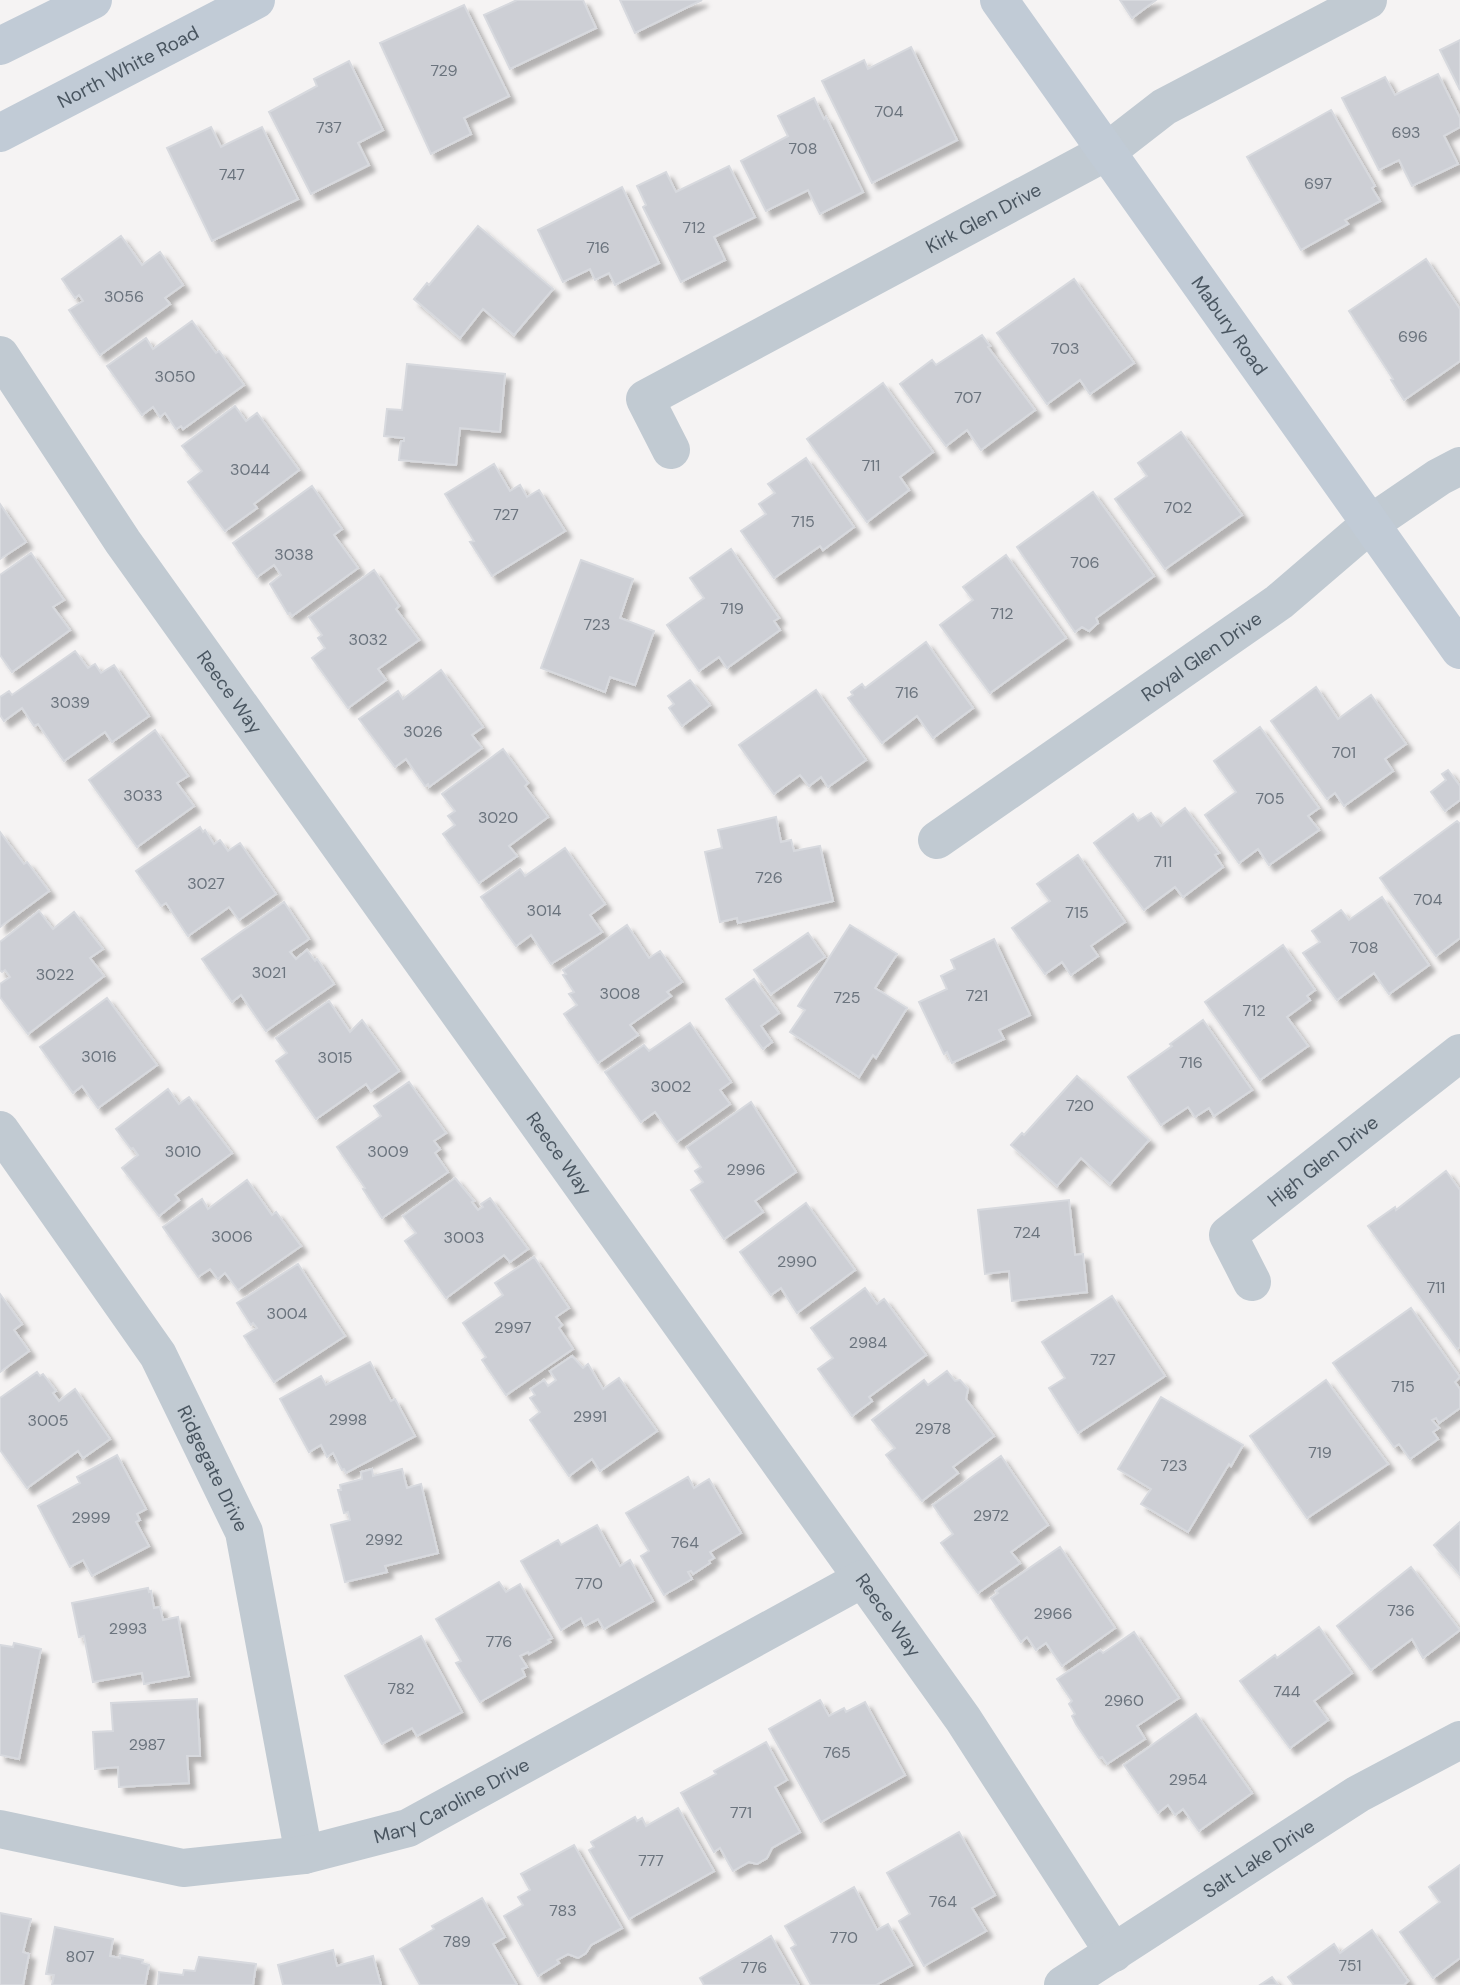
<svg xmlns="http://www.w3.org/2000/svg" width="1460" height="1985" viewBox="0 0 1460 1985" font-family="'DM Sans',sans-serif">
	<style>
		.building { fill: #cdcfd5; stroke: #d7d9de; stroke-width: 2; filter: url(#shadow) }
		.lines { fill: none; stroke-linecap: round; stroke-linejoin: round }
		.street { stroke: #c1cad2; stroke-width: 38 }
		.secondary { stroke: #c1cbd6; stroke-width: 38 }
		.labels { text-anchor: middle; dominant-baseline: central; stroke-width: 6; stroke-linejoin: round; paint-order: stroke }
		.number-label { font-size: 16px; fill: #6b747e }
		.street-label { font-size: 19px; fill: #4a5661; stroke: #fff }
	</style>
	<defs>
		<filter id="shadow"><feDropShadow dx="6" dy="6" stdDeviation="2" flood-color="#0004"/></filter>
	</defs>
	<rect width="100%" height="100%" fill="#f5f3f3"/>
	<path class="building" d="M517 0H583L596 28 510 69 484 15Z
		M620 0H702L635 33Z
		M1120 0H1156L1132 18Z
		M464 5 509 96 464 118 471 134 431 154 380 43Z
		M1460 40V90L1440 50Z
		M911 47 957 140 872 183 822 81 864 60 868 69Z
		M349 61 383 130 358 143 369 165 311 194 269 112 317 86 314 79Z
		M1438 74 1460 118V127L1444 136 1458 164 1412 186 1399 160 1379 170 1342 98 1385 77 1395 95Z
		M814 98 824 119 826 117 863 192 820 214 808 190 766 211 741 161 788 136 778 116Z
		M1331 110 1375 186 1372 188 1380 201 1345 220 1348 224 1301 250 1247 157Z
		M211 127 221 147 262 127 298 199 212 241 167 148Z
		M729 166 755 217 714 237 725 260 681 282 643 207 646 205 637 186 666 172 676 192Z
		M622 187 659 263 615 285 609 273 595 280 590 269 563 282 538 230Z
		M478 226 553 289 514 335 483 309 460 338 414 299 427 283 429 285Z
		M121 236 142 265 160 252 183 285 165 298 170 304 100 355 69 310 83 301 79 295 75 298 62 279Z
		M1426 259 1460 309V361L1404 400 1391 380 1393 379 1349 311Z
		M1074 279 1134 363 1090 394 1080 380 1047 404 997 333Z
		M192 321 216 353 219 351 244 385 183 429 181 426 176 429 165 413 160 417 153 407 142 415 107 366 146 338 153 349Z
		M982 335 990 346 988 347 1035 410 981 450 967 430 946 446 900 384 932 360 936 365Z
		M407 364 505 374 500 432 460 428 456 465 399 460 401 441H404V438L384 436 387 409 402 410Z
		M883 383 933 452 900 477 909 490 867 522 807 439Z
		M235 406 246 421 257 413 299 470 254 504 257 508 225 531 188 482 202 471 182 446Z
		M1181 432 1242 515 1165 569 1115 499 1147 476 1138 463Z
		M806 458 854 527 823 550 820 546 774 578 741 531 766 514 759 504 775 493 768 484Z
		M494 464 510 491 520 485 527 497 539 490 565 531 492 576 470 542 474 541 445 494Z
		M312 486 342 529 334 535 358 568 292 616 290 613 288 614 270 584 281 575 274 565 257 577 233 543Z
		M1093 492 1154 576 1096 618 1098 623 1089 631 1082 627 1075 632 1017 547Z
		M0 504 26 542 0 559Z
		M731 549 779 618 774 621 780 630 727 668 719 657 699 671 667 625 704 598 690 578Z
		M31 553 64 600 53 607 70 630 12 672 0 655V575Z
		M1006 555 1066 638 990 693 940 625 973 600 963 587Z
		M581 560 633 579 620 618 654 631 635 685 610 677 605 692 541 668Z
		M374 570 399 606 396 609 419 640 378 669 386 680 348 708 312 658 325 648 318 638 322 635 309 617Z
		M926 642 973 708 933 738 917 716 882 743 848 698 853 695 851 692 862 684 865 688Z
		M75 651 88 668 95 664 101 673 114 665 149 716 112 742 105 732 64 761 38 724 34 726 22 708 4 721 0 715V697L9 691 12 695Z
		M441 670 483 727 472 735 482 748 429 787 428 784 425 786 406 759 395 767 359 719 398 691 403 699Z
		M690 680 710 705 682 726 669 708 674 704 668 696Z
		M1316 687 1338 719 1371 695 1406 744 1385 759 1393 771 1344 806 1335 793 1327 799 1271 721Z
		M816 690 866 760 828 787 821 777 809 786 800 775 774 794 739 745Z
		M1260 727 1319 808 1308 816 1319 830 1269 865 1258 849 1239 863 1205 815 1236 792 1214 761Z
		M155 730 188 776 177 783 194 806 137 847 89 780Z
		M503 749 528 783 525 786 548 817 509 846 517 856 479 883 443 834 455 825 448 816 455 811 442 794Z
		M1448 770 1460 786V800L1445 811 1431 792 1446 780 1442 774Z
		M1185 808 1219 853 1215 855 1223 867 1183 897 1175 887 1144 910 1094 843 1133 814 1138 821 1151 813 1161 826Z
		M776 817 781 842 791 840 794 851 820 846 833 901 738 923 737 918 720 922 705 852 722 848 718 830Z
		M1457 821 1460 824V938L1436 956 1380 878Z
		M200 827 203 832 205 830 214 844 220 840 228 851 240 843 276 894 239 920 229 907 188 936 166 903 161 906 136 871Z
		M0 832 24 864 27 862 49 891 0 927Z
		M565 848 605 904 590 915 602 932 551 964 531 935 516 946 481 897 520 869 525 876Z
		M1078 855 1125 922 1091 946 1098 956 1071 975 1062 962 1045 974 1012 928 1050 901 1037 884Z
		M1382 897 1429 965 1389 994 1374 973 1337 1000 1303 953 1320 942 1312 931 1341 910 1349 920Z
		M284 902 309 939 290 952 296 959 307 950 315 961 317 959 334 984 266 1031 241 995 232 1002 202 959Z
		M39 911 53 929 74 912 103 949 90 958 104 976 28 1034 0 997V984L10 977 5 970 2 972 0 970V942Z
		M627 925 649 958 660 951 682 982 667 992 671 996 630 1025 638 1035 598 1063 564 1014 577 1005 569 994 574 992 563 975 566 974 563 970Z
		M850 925 897 954 875 988 907 1008 876 1058 873 1055 859 1077 790 1032 805 1010 798 1006Z
		M808 933 825 957 771 994 754 970Z
		M994 939 1030 1015 999 1030 1004 1039 952 1063 947 1052 944 1054 919 1002 947 989 941 976 955 969 951 960Z
		M1283 945 1315 990 1307 996 1310 1000 1287 1017 1308 1046 1260 1080 1205 1002Z
		M754 979 779 1013 761 1026 772 1042 763 1049 726 999Z
		M107 998 157 1065 98 1108 82 1086 73 1093 40 1047Z
		M329 1001 350 1032 362 1020 399 1071 371 1091 366 1084 316 1119 276 1061 287 1053 276 1038Z
		M1203 1020 1252 1090 1214 1116 1209 1108 1195 1117 1188 1107 1161 1125 1128 1077 1172 1046 1170 1044Z
		M690 1023 731 1082 720 1090 730 1104 677 1142 655 1112 641 1122 605 1072 644 1045 649 1051Z
		M1077 1076 1149 1140 1110 1184 1081 1158 1057 1186 1011 1145 1022 1133 1024 1135Z
		M409 1082 446 1133 434 1141 440 1149 435 1153 448 1172 382 1218 363 1189 365 1188 337 1147 381 1116 374 1106Z
		M168 1089 179 1104 189 1097 232 1153 175 1195 179 1200 159 1216 122 1168 138 1155 133 1148 131 1149 116 1129Z
		M751 1102 796 1172 755 1201 763 1212 724 1239 691 1190 703 1182 695 1171 701 1167 687 1147Z
		M1446 1171 1460 1190V1347L1457 1349 1368 1226 1395 1207 1396 1210Z
		M455 1178 474 1201 472 1202 478 1210 483 1207 481 1204 490 1198 528 1249 510 1262 504 1255 446 1298 405 1241 416 1233 403 1216Z
		M247 1180 272 1215 276 1212 301 1246 238 1290 225 1273 218 1279 210 1269 198 1277 163 1227 202 1199 208 1209Z
		M1069 1200 1075 1255 1083 1254 1087 1292 1012 1301 1009 1271 985 1274 978 1210Z
		M806 1203 855 1270 797 1313 781 1288 771 1295 740 1252Z
		M534 1257 569 1308 556 1317 562 1325 559 1328 573 1349 506 1395 482 1360 486 1357 463 1323 503 1295 495 1283Z
		M298 1264 345 1336 274 1382 244 1336 257 1328 253 1323 251 1325 237 1303Z
		M865 1288 877 1304 884 1299 926 1355 869 1397 872 1401 852 1416 818 1369 833 1358 811 1328Z
		M0 1294 22 1324 14 1330 29 1351 0 1372Z
		M1112 1296 1165 1376 1078 1433 1049 1388 1065 1378 1042 1342Z
		M1411 1308 1460 1377 1455 1382 1460 1389V1408L1439 1423 1436 1418 1432 1420 1439 1428 1433 1432 1438 1439 1410 1459 1399 1444 1394 1447 1333 1363Z
		M572 1356 583 1368 588 1364 603 1389 619 1378 657 1431 600 1471 592 1459 569 1476 530 1420 540 1412 530 1398 535 1395 531 1389 544 1380 548 1386 556 1380 550 1371Z
		M370 1362 391 1401 395 1399 415 1436 346 1473 344 1469 342 1470 333 1453 327 1457 321 1445 309 1452 280 1399 321 1376 326 1385Z
		M947 1371 955 1381 960 1380 968 1389 966 1399 994 1436 953 1467 958 1473 922 1501 886 1455 895 1448 872 1420 924 1380 928 1385Z
		M37 1372 40 1376 43 1374 56 1391 53 1393 59 1401 75 1389 110 1439 83 1458 78 1451 27 1488 0 1450V1398Z
		M1326 1380 1388 1464 1307 1518 1250 1436Z
		M1161 1397 1243 1445 1231 1466 1229 1464 1188 1532 1141 1504 1151 1489 1118 1469Z
		M117 1455 146 1509 137 1514 140 1520 136 1522 149 1546 92 1576 83 1560 70 1567 38 1506 80 1483 77 1477Z
		M1001 1456 1048 1525 1011 1552 1020 1563 978 1593 941 1543 953 1534 933 1505Z
		M372 1469 373 1476 402 1469 407 1488 421 1484 438 1553 385 1566 387 1572 345 1582 331 1525 350 1520 348 1512 344 1513 338 1490H341L340 1485 362 1479 361 1472Z
		M688 1477 694 1488 709 1479 741 1533 710 1552 714 1558 709 1561 710 1563 693 1574 691 1571 688 1572 692 1579 664 1595 641 1556 649 1551 626 1513Z
		M1460 1522V1575L1434 1545Z
		M597 1525 620 1566 630 1560 653 1601 604 1629 598 1619 585 1626 581 1618 561 1630 521 1561 558 1540 561 1545Z
		M1060 1547 1115 1628 1062 1666 1046 1643 1036 1650 1027 1637 1021 1642 991 1598 998 1593 996 1591Z
		M1411 1567 1460 1630 1423 1658 1412 1639 1371 1670 1337 1626Z
		M499 1582 506 1592 520 1584 552 1638 548 1640 550 1642 529 1654 528 1652 520 1656 527 1667 522 1669 525 1676 480 1702 456 1663 461 1661 436 1619Z
		M148 1588 149 1592 151 1591 154 1608 160 1607 163 1620 178 1617 189 1676 144 1684 142 1673 93 1682 84 1636 79 1637 72 1603Z
		M1319 1627 1352 1673 1314 1701 1328 1720 1290 1748 1240 1681 1275 1655 1277 1658Z
		M1134 1632 1179 1698 1137 1726 1145 1739 1107 1764 1102 1757 1099 1758 1076 1724 1072 1716 1075 1714 1069 1704 1072 1701 1057 1679 1100 1650 1103 1653Z
		M421 1636 462 1712 417 1736 412 1728 382 1744 345 1676Z
		M14 1643 41 1649 19 1759 0 1755V1645L13 1647Z
		M197 1699 200 1756H187L189 1783 119 1787 118 1767 95 1769 93 1732 113 1731 111 1703Z
		M820 1700 829 1716 844 1708 846 1712 865 1702 905 1775 821 1822 769 1729Z
		M1196 1714 1252 1793 1199 1831 1183 1809 1175 1815 1168 1805 1158 1813 1124 1765Z
		M766 1742 787 1780 775 1787 800 1832 772 1848 767 1858 757 1864 749 1862 733 1871 720 1848 714 1852 681 1793 716 1774 714 1771Z
		M678 1808 714 1871 629 1919 589 1850 594 1847 591 1842 635 1817 637 1821 642 1818 646 1826Z
		M959 1832 995 1895 972 1908 986 1931 924 1966 899 1921 910 1914 887 1873Z
		M574 1845 622 1928 591 1945 586 1953 578 1958 568 1954 557 1960 559 1963 538 1976 504 1916 523 1905 518 1897 530 1890 521 1874Z
		M1460 1865V1958L1433 1978 1400 1932 1440 1902 1429 1887Z
		M854 1887 877 1930 888 1924 912 1965 876 1985H811L791 1948 796 1945 785 1926Z
		M482 1898 505 1937 493 1944 517 1985H420L400 1949 434 1929 432 1926Z
		M0 1913 31 1919 23 1952 29 1954 23 1985H0Z
		M55 1927 113 1939 110 1956 120 1958V1955L143 1960 142 1963 149 1965 145 1985H52L54 1975 46 1974Z
		M1372 1930 1408 1981 1404 1985H1294L1288 1977 1334 1944 1340 1953Z
		M771 1936 799 1985H704L700 1978Z
		M333 1950 337 1966 373 1956 381 1985H283L278 1965Z
		M199 1957 256 1964 253 1985H158L159 1972 183 1975 184 1970 195 1971Z
		M1272 1977 1278 1985H1260Z"/>
	<g class="lines">
		<g class="street">
			<path id="s1" d="M0 355 123 542 963 1719 1114 1953"/>
			<path id="s2" d="M671 450 645 399 1106 152 1164 107 1368 0"/>
			<path id="s3" d="M937 840 1279 602 1370 524 1439 477 1460 466"/>
			<path id="s4" d="M0 1130 158 1355 244 1532 304 1855"/>
			<path id="s5" d="M1252 1282 1228 1235 1460 1053"/>
			<path id="s6" d="M0 1829 183 1868 304 1855 408 1828 862 1579"/>
			<path id="s7" d="M1063 1985 1358 1794 1460 1740"/>
		</g>
		<g class="secondary">
			<path id="s8" d="M999 0 1460 650"/>
			<path d="M0 46 93 0"/>
			<path id="s9" d="M0 133 256 0"/>
		</g>
	</g>
	<g class="labels">
		<g class="number-label">
			<text x="444" y="70">729</text>
			<text x="889" y="111">704</text>
			<text x="329" y="127">737</text>
			<text x="1406" y="132">693</text>
			<text x="803" y="148">708</text>
			<text x="232" y="174">747</text>
			<text x="1318" y="183">697</text>
			<text x="694" y="227">712</text>
			<text x="598" y="247">716</text>
			<text x="124" y="296">3056</text>
			<text x="1413" y="336">696</text>
			<text x="1065" y="348">703</text>
			<text x="175" y="376">3050</text>
			<text x="968" y="397">707</text>
			<text x="871" y="465">711</text>
			<text x="250" y="469">3044</text>
			<text x="1178" y="507">702</text>
			<text x="506" y="514">727</text>
			<text x="803" y="521">715</text>
			<text x="294" y="554">3038</text>
			<text x="1085" y="562">706</text>
			<text x="732" y="608">719</text>
			<text x="1002" y="613">712</text>
			<text x="597" y="624">723</text>
			<text x="368" y="639">3032</text>
			<text x="907" y="692">716</text>
			<text x="70" y="702">3039</text>
			<text x="423" y="731">3026</text>
			<text x="1344" y="752">701</text>
			<text x="143" y="795">3033</text>
			<text x="1270" y="798">705</text>
			<text x="498" y="817">3020</text>
			<text x="1163" y="861">711</text>
			<text x="769" y="877">726</text>
			<text x="206" y="883">3027</text>
			<text x="1428" y="899">704</text>
			<text x="544" y="910">3014</text>
			<text x="1077" y="912">715</text>
			<text x="1364" y="947">708</text>
			<text x="269" y="972">3021</text>
			<text x="55" y="974">3022</text>
			<text x="620" y="993">3008</text>
			<text x="977" y="995">721</text>
			<text x="847" y="997">725</text>
			<text x="1254" y="1010">712</text>
			<text x="99" y="1056">3016</text>
			<text x="335" y="1057">3015</text>
			<text x="1191" y="1062">716</text>
			<text x="671" y="1086">3002</text>
			<text x="1080" y="1105">720</text>
			<text x="183" y="1151">3010</text>
			<text x="388" y="1151">3009</text>
			<text x="746" y="1169">2996</text>
			<text x="1027" y="1232">724</text>
			<text x="232" y="1236">3006</text>
			<text x="464" y="1237">3003</text>
			<text x="797" y="1261">2990</text>
			<text x="1436" y="1287">711</text>
			<text x="287" y="1313">3004</text>
			<text x="513" y="1327">2997</text>
			<text x="868" y="1342">2984</text>
			<text x="1103" y="1359">727</text>
			<text x="1403" y="1386">715</text>
			<text x="590" y="1416">2991</text>
			<text x="348" y="1419">2998</text>
			<text x="48" y="1420">3005</text>
			<text x="933" y="1428">2978</text>
			<text x="1320" y="1452">719</text>
			<text x="1174" y="1465">723</text>
			<text x="991" y="1515">2972</text>
			<text x="91" y="1517">2999</text>
			<text x="384" y="1539">2992</text>
			<text x="685" y="1542">764</text>
			<text x="589" y="1583">770</text>
			<text x="1401" y="1610">736</text>
			<text x="1053" y="1613">2966</text>
			<text x="128" y="1628">2993</text>
			<text x="499" y="1641">776</text>
			<text x="401" y="1688">782</text>
			<text x="1287" y="1691">744</text>
			<text x="1124" y="1700">2960</text>
			<text x="147" y="1744">2987</text>
			<text x="837" y="1752">765</text>
			<text x="1188" y="1779">2954</text>
			<text x="741" y="1812">771</text>
			<text x="651" y="1860">777</text>
			<text x="943" y="1901">764</text>
			<text x="563" y="1910">783</text>
			<text x="844" y="1937">770</text>
			<text x="457" y="1941">789</text>
			<text x="80" y="1956">807</text>
			<text x="1350" y="1965">751</text>
			<text x="754" y="1967">776</text>
		</g>
		<g class="street-label">
			<text stroke="none"><textPath href="#s9" startOffset="144">North White Road</textPath></text>
			<text stroke="none"><textPath href="#s2" startOffset="441">Kirk Glen Drive</textPath></text>
			<text stroke="none"><textPath href="#s8" startOffset="399">Mabury Road</textPath></text>
			<text stroke="none"><textPath href="#s3" startOffset="322">Royal Glen Drive</textPath></text>
			<text stroke="none"><textPath href="#s1" startOffset="408">Reece Way</textPath></text>
			<text stroke="none"><textPath href="#s1" startOffset="975">Reece Way</textPath></text>
			<text stroke="none"><textPath href="#s5" startOffset="173">High Glen Drive</textPath></text>
			<text stroke="none"><textPath href="#s4" startOffset="401">Ridgegate Drive</textPath></text>
			<text stroke="none"><textPath href="#s1" startOffset="1542">Reece Way</textPath></text>
			<text stroke="none"><textPath href="#s6" startOffset="467">Mary Caroline Drive</textPath></text>
			<text stroke="none"><textPath href="#s7" startOffset="233">Salt Lake Drive</textPath></text>
		</g>
	</g>
</svg>
